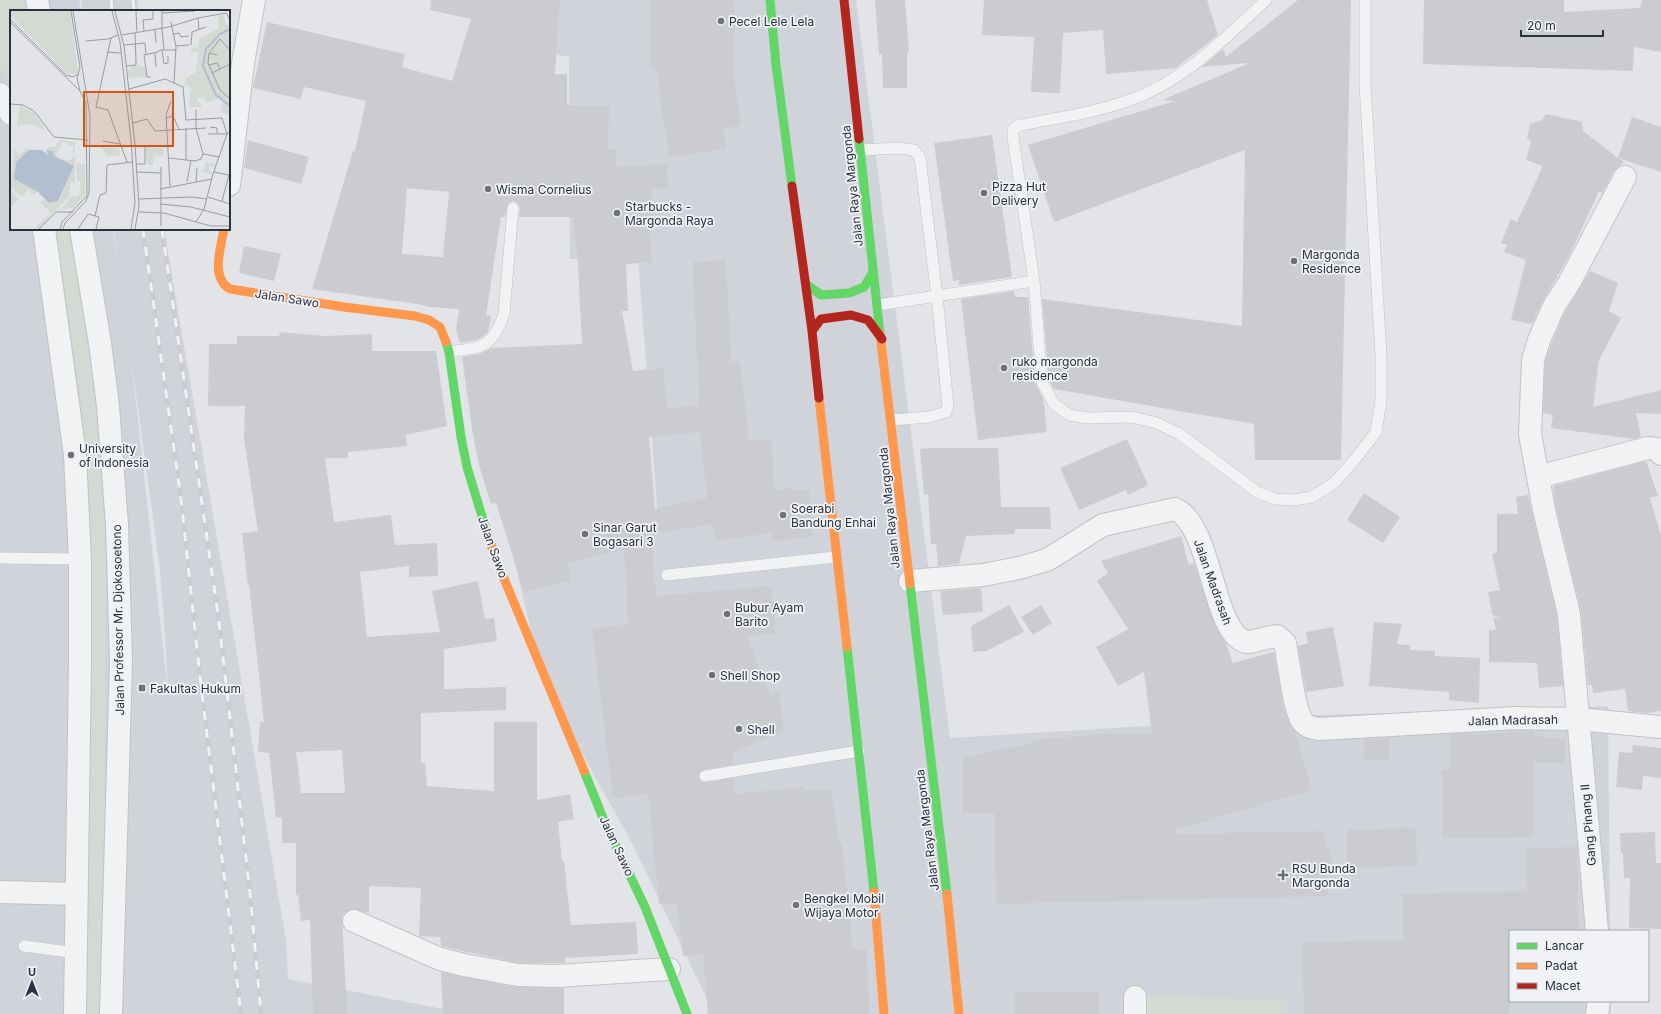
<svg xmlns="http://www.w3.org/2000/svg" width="1661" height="1014" viewBox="0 0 1661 1014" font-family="Inter,sans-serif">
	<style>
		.built { fill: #d1d3da; fill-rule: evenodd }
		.green { fill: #d2dad3 }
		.building { fill: #cacccf; fill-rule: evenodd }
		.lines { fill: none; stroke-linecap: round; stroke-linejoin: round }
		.lane-casing { stroke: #c1c2c5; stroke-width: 12 }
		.street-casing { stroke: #c1c2c5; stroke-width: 24 }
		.lane { stroke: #f1f2f4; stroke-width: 11 }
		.street { stroke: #f1f2f4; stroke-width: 22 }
		.fast { stroke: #63d668; stroke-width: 9 }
		.slow { stroke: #ff974d; stroke-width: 9 }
		.jam { stroke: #b3261e; stroke-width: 9 }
		.rail-casing { stroke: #cbccce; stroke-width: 4.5 }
		.rail { stroke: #f0f2f6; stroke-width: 3; stroke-dasharray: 9; stroke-linecap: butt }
		.poi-dot { fill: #6b7079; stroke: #f0f2f6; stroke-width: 1.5 }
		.labels { text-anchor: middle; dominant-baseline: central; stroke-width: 3.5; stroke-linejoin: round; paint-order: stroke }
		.poi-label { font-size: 12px; fill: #2b313e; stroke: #f0f2f6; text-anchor: start }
		.street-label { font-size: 12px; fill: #2b313e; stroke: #f0f2f6 }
		.inset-river { fill: none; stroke: #b3bfce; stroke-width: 2 }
		.inset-road { fill: none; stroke: #999ca3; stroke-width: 1 }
		.view { fill: #d55511; fill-opacity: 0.15; stroke: #d55511; stroke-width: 2 }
		.inset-edge { fill: none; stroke: #2b313e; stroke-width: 2 }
	</style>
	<rect width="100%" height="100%" fill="#e2e4e7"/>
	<path class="built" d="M0 0H79L81 11H11V229H113L120 278 114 229H164L286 940 288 979 469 1014H0ZM131 357 160 570 165 635 168 692Z
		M81 0H137L139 11H83Z
		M514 0H856L950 738 1324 715 1608 706 1610 931H1510V1001H1610L1611 1014H1287V1001L1130 1014H714L632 843 544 685 510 542 658 519 638 258 570 259 569 57 506 44Z"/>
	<path class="green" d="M0 0H26L28 11H11V82L0 68Z
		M55 229H69L88 344 95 406 105 525 106 598 103 1014H86L92 596 90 524 82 407Z
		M1128 994 1287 1001V1014H1130Z"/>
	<path class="building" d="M431 0H560L555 74H567V105L609 106 608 149H616V167L667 164 668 188 651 189 653 226 649 227 652 262 626 264 628 311H622L633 371 663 368 667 408 699 406 693 262 726 260 731 362 740 361 749 441 771 439 775 490 793 488 794 490 809 489 812 536 772 542 771 533 716 541 712 524 652 534 656 596 771 586 775 633 747 636 770 696 779 692 784 731 733 752 734 764 704 769 699 773 698 778 702 782 706 783 734 778 735 794 803 787 804 791 831 789 839 843H842L853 950 866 949 870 1014H708L703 954 683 956 677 903 659 904 648 794 613 798 592 629 628 624 624 550 567 563 571 581 524 592 496 503 491 504 479 465 473 435 462 357 479 354 491 348 582 344 578 264 573 217H519L520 208 517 203 513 201 508 204 505 217H501L486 315 491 316 488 332 481 338 476 340 460 343 456 331H458L456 330 459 309 430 307 417 304 312 289 353 151H355L366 101 304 87 301 99 253 88 267 22 405 54 402 67 452 81 471 19 430 10ZM407 188 449 192 443 257 402 254ZM700 432 707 498 655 509 649 437Z
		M649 0H735V83L741 126 724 128 726 149 669 157 656 69H649Z
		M875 0H905L909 52H907V88H883L882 54 879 55Z
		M984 0H1207L1218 35 1176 68 1106 74 1103 30 1063 33 1060 93 1031 92 1034 37 982 35Z
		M1298 0H1351L1341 460H1255L1254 424 1054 389 1049 380 1042 299 1242 326 1245 150 1054 222 1028 145 1175 101 1162 100 1250 63 1202 67 1223 49 1226 57Z
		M1424 0H1564V12L1640 8 1642 0H1661V52L1634 47 1633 71 1423 64Z
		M1546 114 1582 122 1583 131 1618 158 1632 117 1661 127V172L1618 158 1624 162 1614 171 1602 193 1599 191 1569 256 1543 301 1532 324 1511 320 1526 260 1504 252 1507 245 1501 243 1511 219 1517 222 1543 166 1526 160 1531 141 1527 138 1530 124 1542 120Z
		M992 135 1012 277 959 285V280L953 281 934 143Z
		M248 140 309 157 301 184 244 168Z
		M244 246 281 254 274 281 239 273Z
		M1590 271 1618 283 1609 311 1621 318 1599 360 1593 407 1661 390V414L1636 413 1641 437 1634 439 1551 428 1553 415 1543 413 1545 362 1551 344 1565 312Z
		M1014 291 1015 297H1028L1035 383 1043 398 1047 432 978 440 961 299Z
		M280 332 325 336 372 334V351H436L447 426 406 435 407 446 348 452V458H325L334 522 391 515 395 545 437 543 438 576 409 577V566L360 572 367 637 440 632 432 591 478 581 485 619 494 618 497 641 444 649V689L506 687V710L421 713V763H425L427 786 494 791V722H537V800L570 794 574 819 558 822 562 861H564L571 925 636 922 638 954 565 958V963H519L444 947 441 946 440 937 419 936 421 888 369 886V913L352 909 344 913 342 916 347 1014H313L310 920 301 921 298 895H296V843H282V817L276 818 269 753 258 752 260 722H264L249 584 248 585 242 533 258 531 244 438 245 406H208L209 344H237V336H279ZM342 750 345 793H301L296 752Z
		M1127 439 1148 485 1128 495 1126 490 1079 510 1060 468Z
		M933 448H998L1001 507H1050L1051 529H1015V534L966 536 959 564 938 566 936 544H931L928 494 924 495 920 449Z
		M1646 461 1658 496 1650 498 1661 536V711L1647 713 1628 711 1625 689 1593 693 1592 685H1588L1581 611 1556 507 1553 486Z
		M1364 493 1400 517 1383 543 1347 520Z
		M1528 495 1557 616 1563 686 1539 688 1537 663 1489 662V630H1496L1493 617 1500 619 1492 614 1488 592 1500 590 1492 554 1497 552V514H1518L1516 497Z
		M1181 536 1189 565 1194 563 1215 625 1226 643 1233 663 1274 652 1284 709 1291 726 1295 732 1312 790 1174 830 1175 834 1323 831 1334 868 1327 869 1328 896 996 904 994 813H963L962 758 1032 743 1031 740 1106 734H1152L1144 672 1118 686 1096 647 1128 629 1097 581 1108 573 1101 561Z
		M981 588 983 612 943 615 940 591Z
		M1009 605 1024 632 986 651 973 652 971 626Z
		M1041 605 1052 623 1033 635 1021 617Z
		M1374 622 1402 624 1397 644 1410 645V650L1435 651V656L1480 658 1479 703 1449 700V692L1369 686Z
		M1333 627 1344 686 1306 692 1298 646 1308 643 1306 632Z
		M1508 731H1535V736L1566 739V763H1534L1535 837 1443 838 1442 770H1450L1449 734 1508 733Z
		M1389 738V760H1363L1365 739Z
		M1632 745 1661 748V778L1643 776 1642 790 1616 787 1619 752 1633 753Z
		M1416 828 1417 866 1347 868V830Z
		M1655 832 1656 863H1661V929L1629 928 1630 878H1624L1623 853H1621L1620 833Z
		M1577 847 1579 931H1510V1014H1304L1302 942 1403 940 1402 894 1527 891 1526 848Z
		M441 972 516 987 564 988V1014H443Z
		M1015 992H1099L1098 1014H1015Z"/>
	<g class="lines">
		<defs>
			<path id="lane" d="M1266 0C1225 38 1185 81 1130 100 1094 113 1055 118 1017 126L1013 130V137L1034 281 1042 382 1054 404 1069 415 1088 418 1131 417 1154 422 1178 433 1257 492 1275 499 1294 500 1312 497 1334 483 1353 462 1376 432 1381 401V355L1365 84V0
				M861 150 898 148 914 150 920 158 937 296 948 406 946 412 929 417 892 420
				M878 305 1034 281
				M449 352C482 347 492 349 504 314L513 208
				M0 558 80 559
				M667 575 836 557
				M705 776 859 751
				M24 946 76 953"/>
			<path id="street" d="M37 0 39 11
				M0 94 11 114
				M229 185 243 63 254 0
				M44 229 75 455 80 559V661L75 1014
				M81 229 100 343 108 406 117 525 121 661 111 1014
				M1538 477 1648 448 1657 449 1661 454
				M910 581 983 575 1019 568 1047 560 1103 525 1175 509C1213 526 1212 635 1247 642 1250 643 1271 636 1277 636L1285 643C1289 662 1293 706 1302 721 1306 727 1313 728 1319 729L1516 718 1578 719 1661 727
				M0 892 77 894
				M354 921 440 959 464 965 518 975 556 976 669 969
				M1597 931 1569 614 1544 510 1530 434 1533 360 1539 340 1554 306 1569 283 1625 177
				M1135 997V1014
				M1597 1014 1599 1001"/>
		</defs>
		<use href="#lane" class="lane-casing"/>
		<use href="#street" class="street-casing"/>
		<use href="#lane" class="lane"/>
		<use href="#street" class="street"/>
		<path class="fast" d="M770 0 776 65 792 186
			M859 139 880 334
			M806 284 821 295 849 293 864 287 873 272
			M446 342 449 352 461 437 467 467 485 526
			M910 584 947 894
			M847 647 874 892
			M584 771 605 823 645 907 687 1014"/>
		<path class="slow" d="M224 229C221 247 210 278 230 289L344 307 415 316 429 320 440 327 446 342
			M880 334 910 584
			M819 398 847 647
			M485 526 495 557 584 771
			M874 892 884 1014
			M947 894 959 1014"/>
		<path class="jam" d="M844 0 859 139
			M792 186 812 331 819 398
			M812 331 821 319 851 315 868 320 882 339"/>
		<defs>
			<path id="rail" d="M111 0 112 11
				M133 0 134 11
				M143 229 181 499 200 677 241 1014
				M162 229 218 614 250 893 261 1014"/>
		</defs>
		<use href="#rail" class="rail-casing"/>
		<use href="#rail" class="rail"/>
	</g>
	<g class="poi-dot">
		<circle cx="721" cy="21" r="4"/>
		<circle cx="488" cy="189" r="4"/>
		<circle cx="984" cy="193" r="4"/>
		<circle cx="617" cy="213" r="4"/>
		<circle cx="1294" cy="261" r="4"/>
		<circle cx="1004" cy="368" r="4"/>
		<circle cx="71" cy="455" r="4"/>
		<circle cx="783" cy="515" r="4"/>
		<circle cx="585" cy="534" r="4"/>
		<circle cx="727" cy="614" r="4"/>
		<circle cx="712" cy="675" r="4"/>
		<rect x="138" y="684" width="8" height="8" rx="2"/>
		<circle cx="739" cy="729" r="4"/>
		<path d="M1281 869h4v4h4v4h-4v4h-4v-4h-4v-4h4z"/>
		<circle cx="796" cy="905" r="4"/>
	</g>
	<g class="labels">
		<g class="poi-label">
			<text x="729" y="21">Pecel Lele Lela</text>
			<text x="992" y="186">Pizza Hut<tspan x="992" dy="14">Delivery</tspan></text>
			<text x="496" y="189">Wisma Cornelius</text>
			<text x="625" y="206">Starbucks -<tspan x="625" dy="14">Margonda Raya</tspan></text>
			<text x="1302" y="254">Margonda<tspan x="1302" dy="14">Residence</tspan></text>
			<text x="1012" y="361">ruko margonda<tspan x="1012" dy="14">residence</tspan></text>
			<text x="79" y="448">University<tspan x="79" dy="14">of Indonesia</tspan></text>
			<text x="791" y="508">Soerabi<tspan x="791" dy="14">Bandung Enhai</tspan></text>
			<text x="593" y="527">Sinar Garut<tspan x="593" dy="14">Bogasari 3</tspan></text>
			<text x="735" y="607">Bubur Ayam<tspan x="735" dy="14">Barito</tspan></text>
			<text x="720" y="675">Shell Shop</text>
			<text x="150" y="688">Fakultas Hukum</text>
			<text x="747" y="729">Shell</text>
			<text x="1292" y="868">RSU Bunda<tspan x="1292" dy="14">Margonda</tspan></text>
			<text x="804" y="898">Bengkel Mobil<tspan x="804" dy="14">Wijaya Motor</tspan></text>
		</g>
		<g class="street-label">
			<text transform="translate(852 186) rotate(-96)">Jalan Raya Margonda</text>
			<text transform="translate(287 298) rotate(9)">Jalan Sawo</text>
			<text transform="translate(889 508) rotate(-96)">Jalan Raya Margonda</text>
			<text transform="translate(493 547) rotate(70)">Jalan Sawo</text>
			<text transform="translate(1213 582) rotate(70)">Jalan Madrasah</text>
			<text transform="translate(118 620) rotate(-91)">Jalan Professor Mr. Djokosoetono</text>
			<text transform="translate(1513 720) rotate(-1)">Jalan Madrasah</text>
			<text transform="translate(1588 825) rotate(-95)">Gang Pinang II</text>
			<text transform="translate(927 830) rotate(-97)">Jalan Raya Margonda</text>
			<text transform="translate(617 846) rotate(65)">Jalan Sawo</text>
		</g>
	</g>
	<g transform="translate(10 10)">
		<rect width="220" height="220" fill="#e2e4e7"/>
		<path d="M0 1H60L68 62 65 64H57L0 5ZM214 5 216 15H220V105L211 102 213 99 210 96 214 92 209 88 197 93 195 89 186 87 192 97H179L181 77 174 75 176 68 185 63 189 43 180 42 181 39 188 36 189 29 209 18 208 6ZM121 56H133L137 58 136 67 118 68V59H121ZM10 96 23 102 35 119 33 120 22 114 7 116ZM50 130 65 132V143L62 142 64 138 53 131 45 146 58 151 65 146V173L61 172 59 182 61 184 30 217 24 219 41 203 31 193 34 189 39 193 50 188 64 156 43 146V141L36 140 38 137H45ZM134 135 154 139 153 146 144 145 143 155H138ZM92 137 110 139V145L97 147ZM17 138 19 140 6 152 4 169 28 182 23 185 18 180 11 187 1 177 3 150 4 139 9 145ZM195 151 206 154V156L198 157 202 165 191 161 195 158ZM66 154H75V187L63 198 51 199 62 186H69L71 173 67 169ZM0 179 9 189 1 197 0 191Z" fill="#d2dad3"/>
		<path d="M19 140H32L38 145 36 140 43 141 44 146 64 156 48 191 39 193 28 182 4 169 6 152Z" fill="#b3bfce"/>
		<path class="inset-river" d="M220 19 210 24 196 39 193 56 206 85 220 96"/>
		<path class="inset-road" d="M61 1 70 57 67 68 70 81M102 1 110 32 121 130 125 193 121 219M105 1 114 36 125 135 129 196 125 219M126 1 127 23M152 1V19M152 3 185 1M188 8 189 20M0 9 56 65 63 67 68 64M0 12 70 81 76 93 77 186 52 212 50 219M161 12 166 37 164 73M152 19 154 39M145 20 146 33M134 21 133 10 143 9V1M125 23 126 52M164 24 169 23 171 27 179 26M112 25 159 17 188 8 216 3 220 10M101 28 86 97 98 100 117 152M76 31 98 29 108 25M114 35 135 33 136 45M181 35 182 22 196 17M166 36 179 35M152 40 154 54 158 53V46M97 42 111 43M200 42 210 29 220 40M145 43 146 57M207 45 199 43 198 53 210 80 220 89M199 55 207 53 210 59M116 56 126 55V52M202 63 220 54M141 67H137L134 45 148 42 150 40H166M119 79 155 69 173 77 176 110 212 108 217 124H198M0 94 13 95 24 101 44 127 78 130M186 100V118L193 144M156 108 163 106 169 119M123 113 137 109 145 121 196 118M200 117 207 118V123M176 118V150M93 131 110 134M193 144 209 147M159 148 185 151 191 149 193 144M127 154H135V135M151 157V216M127 162 151 163M204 162 219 165M177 172 181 150M186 172 187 158M160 176 156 105 161 91M150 179 202 169M198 187 220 194M129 189 182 187 197 189M212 191 219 165M150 194 181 197 220 207M129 202 154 203 201 216H220M85 206 90 185 96 183 97 155 122 152M186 212 194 199 203 164 217 124 220 122M29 219 46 202H63M53 219 55 213 76 191 79 183 80 106 63 1M68 219 78 204 89 207 86 219"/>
		<path class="view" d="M74 82H163V136H74Z"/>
		<rect width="220" height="220" class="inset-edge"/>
	</g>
	<rect x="1509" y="930" width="140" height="72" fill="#f0f2f6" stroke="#a1a5ac"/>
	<rect x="1517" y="943" width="20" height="6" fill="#63d668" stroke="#a1a5ac"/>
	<text x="1545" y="950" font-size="12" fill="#2b313e">Lancar</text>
	<rect x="1517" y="963" width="20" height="6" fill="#ff974d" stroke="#a1a5ac"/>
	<text x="1545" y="970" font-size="12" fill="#2b313e">Padat</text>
	<rect x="1517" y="983" width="20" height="6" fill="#b3261e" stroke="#a1a5ac"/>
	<text x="1545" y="990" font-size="12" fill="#2b313e">Macet</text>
	<g transform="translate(32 982)" stroke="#f0f2f6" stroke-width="3" paint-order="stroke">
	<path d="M0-3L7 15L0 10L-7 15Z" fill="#2b313e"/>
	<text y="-6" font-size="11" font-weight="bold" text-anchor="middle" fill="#2b313e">U</text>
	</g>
	<path d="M1521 30v6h82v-6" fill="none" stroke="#2b313e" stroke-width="2"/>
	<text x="1527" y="30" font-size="12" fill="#2b313e" stroke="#f0f2f6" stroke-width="3" paint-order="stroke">20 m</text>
</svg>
